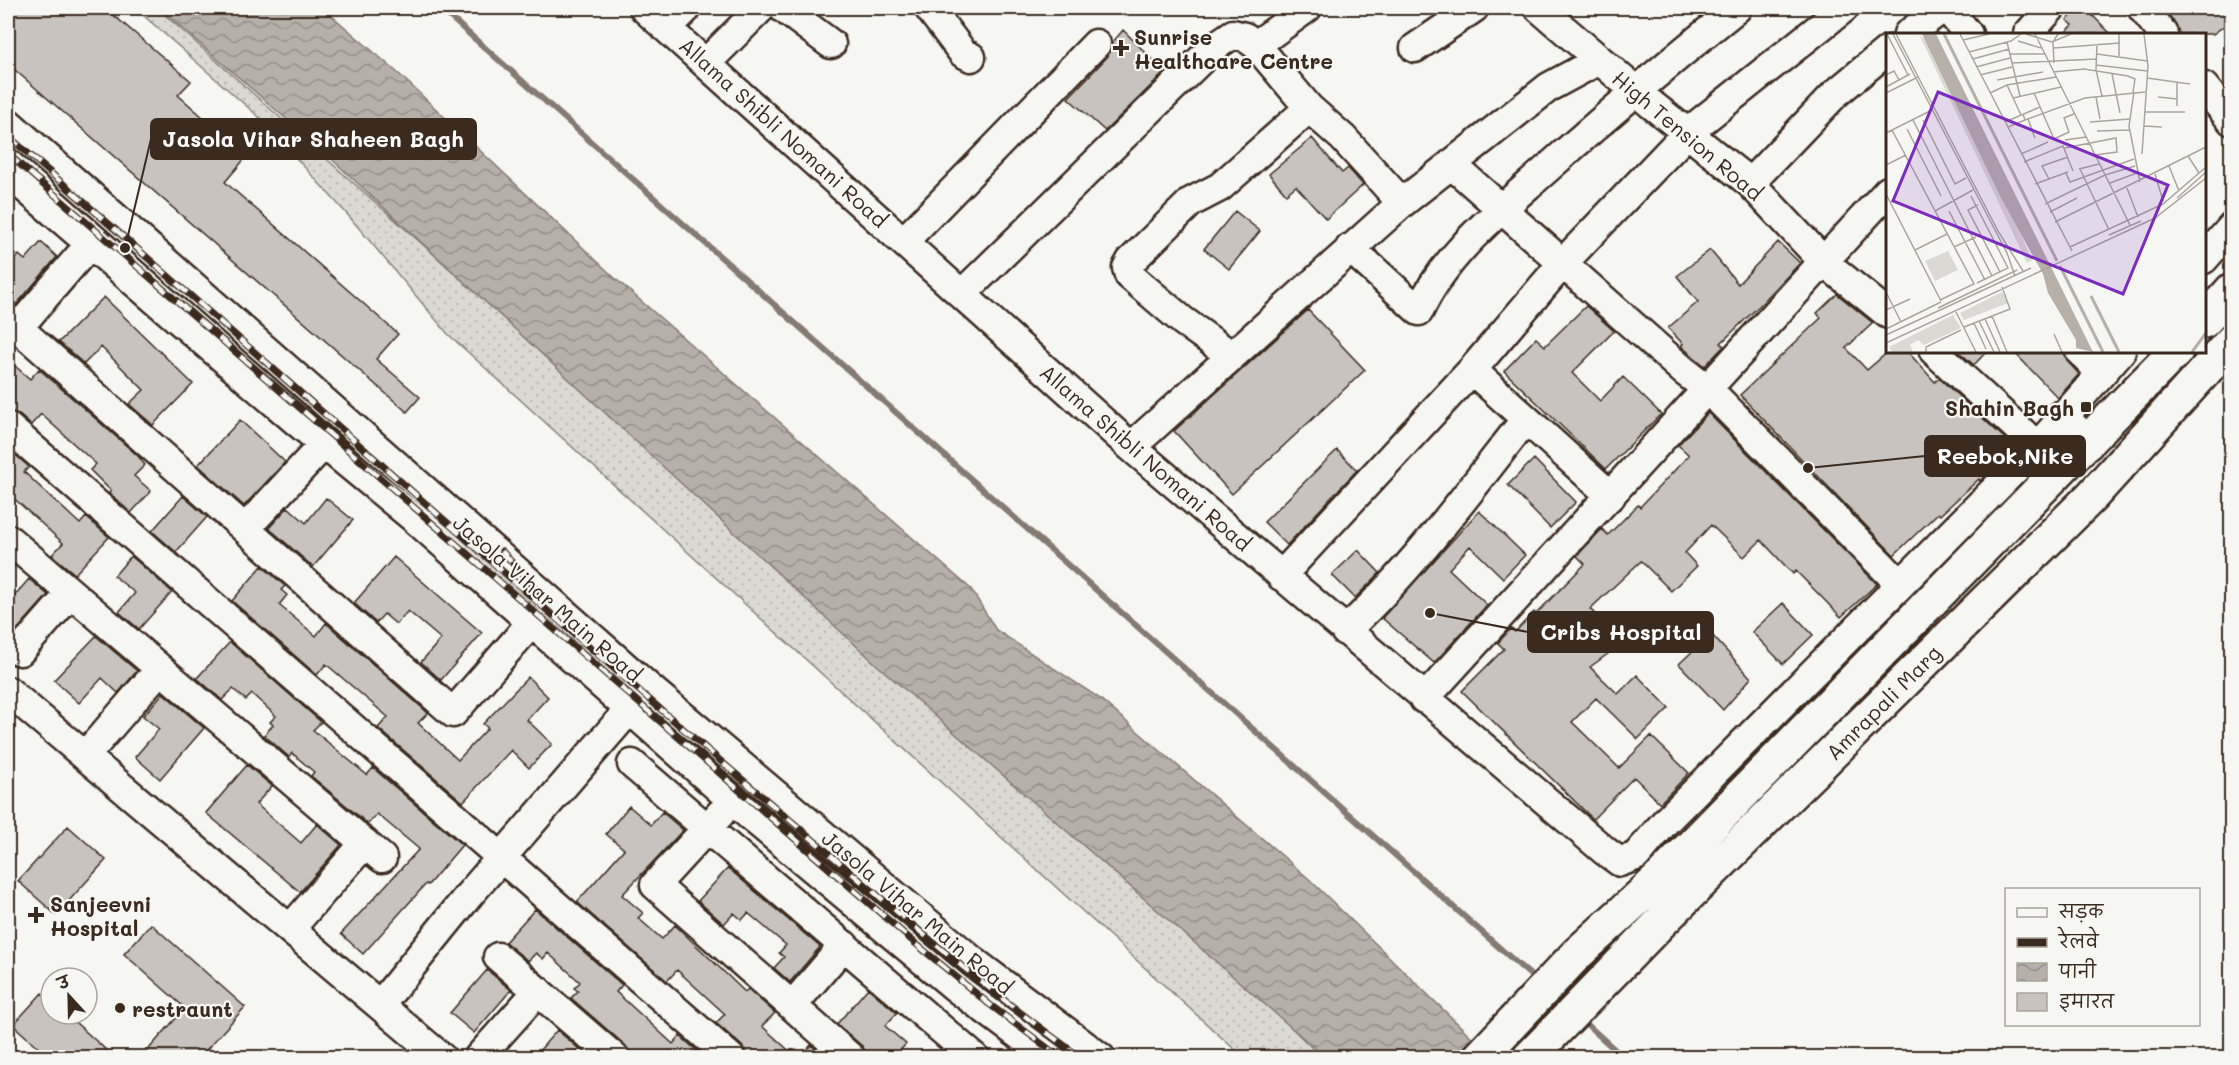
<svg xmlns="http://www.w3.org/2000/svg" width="2239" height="1065" viewBox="0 0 2239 1065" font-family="Mali,'Playpen Sans Deva',sans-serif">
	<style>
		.grass { fill: url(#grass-dots); stroke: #8a8278; stroke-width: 1.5 }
		.water { fill: url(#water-waves); stroke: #857a71; stroke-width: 1.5 }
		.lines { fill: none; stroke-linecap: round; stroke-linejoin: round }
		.stream { stroke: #857a71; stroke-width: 6 }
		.building { fill: #c8c3be; stroke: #3b2a1e; stroke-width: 1.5 }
		.minor-casing { stroke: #3b2a1e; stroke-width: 33 }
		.major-casing { stroke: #3b2a1e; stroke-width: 38 }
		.minor { stroke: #f6f6f2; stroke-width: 28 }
		.major { stroke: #f6f6f2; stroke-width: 33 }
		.rail-casing { stroke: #3b2a1e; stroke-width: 7 }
		.rail { stroke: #f6f6f2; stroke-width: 4.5; stroke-dasharray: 14; stroke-linecap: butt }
		.poi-dot { fill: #3b2a1e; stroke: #f6f6f2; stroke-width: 2 }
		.labels { text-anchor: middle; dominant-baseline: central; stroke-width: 4.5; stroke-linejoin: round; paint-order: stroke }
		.poi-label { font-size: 21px; font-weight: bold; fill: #3b2a1e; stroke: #f6f6f2; text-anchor: start }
		.street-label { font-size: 21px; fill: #3b2a1e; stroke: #f6f6f2 }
		.inset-river { fill: none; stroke: #b6b0a9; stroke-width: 3 }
		.inset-road { fill: none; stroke: #aba49d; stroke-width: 1.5 }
		.view { fill: #7b2cbf; fill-opacity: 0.15; stroke: #7b2cbf; stroke-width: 3 }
		.inset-edge { fill: none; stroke: #3b2a1e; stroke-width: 3 }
		.leader { fill: none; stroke: #3b2a1e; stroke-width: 2 }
		.callout-dot { fill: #3b2a1e; stroke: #f6f6f2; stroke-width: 2 }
		.callout { fill: #3b2a1e; stroke: #3b2a1e; stroke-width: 2 }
		.callout-label { font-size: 22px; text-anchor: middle; font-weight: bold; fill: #fff }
	</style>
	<defs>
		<pattern id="grass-dots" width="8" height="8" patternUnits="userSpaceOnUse" patternTransform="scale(1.5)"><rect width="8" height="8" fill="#dad9d3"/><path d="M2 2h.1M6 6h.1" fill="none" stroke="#bcbab5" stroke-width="1.8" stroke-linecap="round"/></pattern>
		<pattern id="water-waves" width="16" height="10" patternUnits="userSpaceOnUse" patternTransform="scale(1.5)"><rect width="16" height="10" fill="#b6b0a9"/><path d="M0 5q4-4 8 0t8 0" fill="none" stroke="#958f89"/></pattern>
	</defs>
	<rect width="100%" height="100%" fill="#f6f6f2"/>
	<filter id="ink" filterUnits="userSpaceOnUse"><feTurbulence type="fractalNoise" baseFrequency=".0167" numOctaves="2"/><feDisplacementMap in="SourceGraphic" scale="12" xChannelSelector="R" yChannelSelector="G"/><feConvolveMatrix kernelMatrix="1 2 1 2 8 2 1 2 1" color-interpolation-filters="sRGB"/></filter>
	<g filter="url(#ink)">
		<path class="grass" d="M135 8H157L612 413 954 689 1321 1057H1243L448 334 347 214 259 117Z"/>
		<path class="water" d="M159 8H323L399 74 617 280 971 589 996 630 1099 698 1308 878 1492 1057H1325L878 666 325 153Z"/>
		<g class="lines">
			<path class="stream" d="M440 8 1537 981
				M1581 1019 1624 1058"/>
		</g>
		<path class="building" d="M8 8H105L191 81 178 95 247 156 225 182 398 334 376 359 420 397 407 412 8 64Z
			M2080 8H2085L2111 34H2064L2073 25 2067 20Z
			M2163 8H2232V20L2213 34H2179L2176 24Z
			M1123 30 1165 72 1105 131 1068 98 1108 56 1112 43Z
			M1312 138 1342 173 1348 168 1363 185 1326 219 1296 186 1286 194 1269 174Z
			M1235 211 1260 231 1229 269 1204 249Z
			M41 242 57 257 16 305 8 303V268L19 255 25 260Z
			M1778 242 1800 263 1760 305 1721 343 1724 346 1705 366 1681 346 1683 344 1668 328 1698 302 1677 276 1710 250 1738 284Z
			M1837 294 1873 323 1846 348 1867 370 1889 351H1907L1935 382 1939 378 2014 447 1980 481 1979 479 1940 515 1938 513 1894 555 1740 395 1821 318 1817 313Z
			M104 297 193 384 153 425 129 404 144 390 101 347 84 364 59 342Z
			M1586 306 1614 331 1572 373 1600 401 1623 377 1661 414 1606 469 1504 371 1536 338 1545 346Z
			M1308 310 1365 370 1232 494 1174 431Z
			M1958 351H1987L1974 365Z
			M2013 351H2064L2068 362 2079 374 2058 398Z
			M8 360 30 379 39 369 138 456 145 465 134 476 151 491 131 513 109 493 111 491 90 470 96 464 41 414 31 425 18 414 8 411Z
			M1708 413 1877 584 1841 617 1796 571 1793 574 1761 540 1744 557 1711 525 1685 553 1697 566 1671 591 1641 561 1590 609 1623 643 1590 667 1618 694 1637 675 1669 708 1638 739 1596 698 1572 722 1619 768 1651 736 1689 773 1660 803 1634 777 1593 819 1462 691 1504 649 1498 643 1511 628 1515 632 1534 612 1536 614 1585 564 1577 556 1602 529 1608 535 1638 505 1640 507 1689 455 1678 445Z
			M240 420 285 462 244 506 198 465Z
			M8 448 29 467 24 472 80 524 86 517 109 537 75 574 52 555 63 543 8 493Z
			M1337 450 1357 470 1287 545 1264 522Z
			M1534 459 1576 502 1550 528 1508 485Z
			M183 496 207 517 176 552 152 531Z
			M326 498 353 520 313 567 269 528 288 507 306 523Z
			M1479 511 1525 555 1503 578 1470 546 1449 569 1487 605 1434 663 1382 618Z
			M1358 550 1380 573 1355 598 1332 575Z
			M131 556 172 592 139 629 119 612 135 593 114 576Z
			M394 557 482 633 441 680 421 662 441 639 408 611 396 624 384 614 376 623 354 603Z
			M262 566 285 586 281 590 287 595 279 605 316 636 326 623 428 713 418 723 458 760 488 728 483 724 528 677 548 697 527 720 552 744 529 768 511 750 463 802 378 728 388 717 326 664 317 675 232 601Z
			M29 579 48 595 8 640V603Z
			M1783 603 1813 635 1783 664 1752 632Z
			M1711 634 1751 678 1723 710 1679 664Z
			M96 636 137 671 118 693 102 678 79 703 54 680Z
			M230 642 321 722 313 730 367 775 373 768 462 845 428 885 426 884 363 954 341 934 419 849 377 814 368 824 311 776 314 772 292 753 289 757 264 735 273 725 270 722 276 716 252 694 246 700 233 689 222 700 197 678Z
			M163 693 204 728 160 779 135 757 159 729 143 716Z
			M247 765 272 786 256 804 301 843 317 824 341 845 300 892 206 813Z
			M629 806 651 825 662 812 683 830 622 895 643 913 638 918 662 939 675 925 745 992 748 989 775 1013 762 1026 797 1058H747L742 1046 716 1023 725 1014 677 970 667 981 577 902 624 849 606 834Z
			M68 826 106 860 56 915 18 881Z
			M728 868 820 947 790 982 774 968 784 957 779 953 786 945 748 913 742 920 734 913 724 924 698 901Z
			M535 909 622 985 616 992 673 1044 680 1036 705 1058H632L626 1046 571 998 578 991 574 988 580 982 548 953 543 959 536 953 528 961 505 942Z
			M151 924 245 1007 199 1058H141L185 1008 124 954Z
			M487 970 511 990 474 1033 450 1013Z
			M868 988 897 1013 885 1026 906 1044 893 1058H869L862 1046 837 1024Z
			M42 993 51 1001V1014H66L115 1058H50L13 1025Z
			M557 1030 579 1049 571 1058H533Z
			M811 1045 825 1058H800Z"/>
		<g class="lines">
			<defs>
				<path id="minor" d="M644 8 1131 447 1605 851 1620 862 1636 856 1666 821 2038 446 2121 351
					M783 8 831 44
					M929 8 963 53 971 57
					M1539 8 1651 104 1750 183 1824 262 1888 314
					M1947 8 1968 34
					M2142 8 2163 34
					M668 27 687 8
					M1908 34 1943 8
					M2028 34 2051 8
					M1256 45 1307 8
					M1415 48 1474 8
					M707 62 761 8
					M2204 87 2232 121
					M8 123 648 687 974 962 1101 1058
					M1451 164 1684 371 1708 389 1900 584
					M8 173 296 421 415 519 749 815 955 987 1050 1058
					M1750 183 1835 94 1888 50
					M904 241 1096 44
					M1350 248 1419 311C1446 252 1502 209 1549 167 1611 112 1673 59 1737 8
					M2204 259 2232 227
					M963 293 1214 47 1233 34 1245 37 1256 45 1309 108 1343 138 1402 203
					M8 319 453 713 532 622
					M18 328 90 244
					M1934 351 2051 459
					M2080 351 2101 373
					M1232 356 1183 321 1129 275 1127 268 1131 261 1191 202 1220 187 1309 108
					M1472 370 1611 496
					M8 427 731 1058
					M1131 447 1402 203 1549 87 1599 60
					M245 529 324 444
					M8 539 382 858
					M1281 576 1472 370 1562 264 1687 133 1844 8
					M1345 631C1413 568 1468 493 1525 420
					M20 651 71 593
					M8 691 442 1058
					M1424 699 1888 191
					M85 756 160 669
					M632 764 975 1058
					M721 813 655 885 851 1058
					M290 929 365 843
					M498 957 615 1058
					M380 1005 469 895 641 696
					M792 1006 844 945
					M478 1058 538 991"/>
				<path id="major" d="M2204 321 2232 290
					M2061 418 2087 443
					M1479 1058 1577 954 1661 877 2176 351
					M1529 1058 1661 922 2091 497 2232 341"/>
			</defs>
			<use href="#minor" class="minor-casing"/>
			<use href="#major" class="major-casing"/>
			<use href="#minor" class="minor"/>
			<use href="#major" class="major"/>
			<defs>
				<path id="rail" d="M8 136C259 353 504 577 757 792 864 882 967 977 1082 1058
					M8 154 909 938 989 1004 1061 1058
					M502 551 538 592"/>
			</defs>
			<use href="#rail" class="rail-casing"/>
			<use href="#rail" class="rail"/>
		</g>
	</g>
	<g class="poi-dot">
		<path d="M1118 39h6v6h6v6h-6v6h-6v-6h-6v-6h6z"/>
		<rect x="2080" y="401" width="12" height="12" rx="3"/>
		<path d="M33 906h6v6h6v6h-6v6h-6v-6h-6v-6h6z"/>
		<circle cx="120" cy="1008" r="6"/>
	</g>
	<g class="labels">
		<g class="poi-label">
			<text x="1134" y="36">Sunrise<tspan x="1134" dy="24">Healthcare Centre</tspan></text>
			<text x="2074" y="407" text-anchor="end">Shahin Bagh</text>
			<text x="50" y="903">Sanjeevni<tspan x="50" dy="24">Hospital</tspan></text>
			<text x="132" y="1008">restraunt</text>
		</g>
		<g class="street-label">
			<text transform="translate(784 132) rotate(42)">Allama Shibli Nomani Road</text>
			<text transform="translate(1688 135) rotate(40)">High Tension Road</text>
			<text transform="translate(1146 457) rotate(41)">Allama Shibli Nomani Road</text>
			<text transform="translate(548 598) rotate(41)">Jasola Vihar Main Road</text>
			<text transform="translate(1883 702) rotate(-45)">Amrapali Marg</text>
			<text transform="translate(918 912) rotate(40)">Jasola Vihar Main Road</text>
		</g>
	</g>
	<g transform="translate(1886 33)">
		<rect width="320" height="320" fill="#f6f6f2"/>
		<path d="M33 1 43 11 121 169 146 227 141 230Z" fill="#dad9d3"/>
		<path d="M62 218 72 237 49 248 39 228ZM116 259 122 270 78 287 74 280ZM67 282 75 295 38 312 32 307 24 312 27 319H6L3 314Z" fill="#dad9d3"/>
		<path d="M36 1H50L207 319 190 315V307L162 260 157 241 114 163Z" fill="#b6b0a9"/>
		<path class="inset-river" d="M58 1 171 228M174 233 217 319M205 263 233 319M306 319 320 300"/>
		<path class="inset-road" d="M1 1 22 42M7 1 121 220 129 243M10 1 112 198 137 238M74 1 186 218M140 1 166 9 185 1M149 1 244 192M77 7 103 1M132 8 155 15M121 9 134 63M211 11 210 37 216 63M168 15 234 10M83 19 125 8 135 1M123 21H159M211 21 261 28M233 23V1M87 26 123 16M125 30 211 26M168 30 167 9 172 1M210 32 261 38M90 34 124 25M167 39 198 36 242 43 249 46 247 59M226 41 234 80M0 42 8 38 13 47M94 42 126 34M261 45 304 51M111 47 157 39M121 52 135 82M0 54 24 41M248 59 243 93 254 149M0 60 32 44M104 60 121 52 170 44M148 60 168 106 183 99 178 85 188 81M210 64 214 86M272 64 291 66M127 65 175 54M291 73V50M259 79H299M137 81 139 87 199 65 259 59M142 86 149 105M27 87 106 243M37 87 69 151 80 145M119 89 154 74M204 89 244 86M258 93 276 94M122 94 139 87M21 96 55 163M6 97 88 251 54 267M211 98 244 97M0 100 46 77M179 107 200 104M179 115 230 105 231 119 209 122M135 121 162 109M256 121 262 33 258 1M302 123 313 140M138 129 177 113 187 138M0 132 20 122M283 133 293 158M193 136 213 131M194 136 223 197M180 140 184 149 248 126M269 141 277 168M163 146 156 133 182 124M224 150 251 140M149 151 182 139M241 155 252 184M0 161 55 268M85 163 122 235 91 250M291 165 320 139M159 171 219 142 249 133M92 172 82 177 114 239M49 178 87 157M63 178 99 247M164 179 191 165M169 189 320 114M223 202 255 188M68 214 90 204M184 214 277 171 320 134M29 217 61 201M0 259 15 289M52 275 131 237M0 277 24 266M69 277 90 319M106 283 121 319M99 286 114 319M93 288 108 319M88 290 100 316M78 294 124 276 116 254M0 296 55 269M168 301 176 319M0 302 145 235M0 310 269 185 320 145M40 319V314L75 297"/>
		<path class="view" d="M52 59 282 152 237 261 7 168Z"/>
		<rect width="320" height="320" class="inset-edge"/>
	</g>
	<path class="leader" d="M125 248L151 139M1808 468L1925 456M1430 613L1528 632"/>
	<g class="callout-dot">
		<circle cx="125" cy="248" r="6"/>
		<circle cx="1808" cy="468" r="6"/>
		<circle cx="1430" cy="613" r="6"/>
	</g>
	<g class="callout">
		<rect x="151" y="119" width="325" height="40" rx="6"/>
		<rect x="1925" y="436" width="160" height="40" rx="6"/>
		<rect x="1528" y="612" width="185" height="40" rx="6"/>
	</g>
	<g class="callout-label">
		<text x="313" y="147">Jasola Vihar Shaheen Bagh</text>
		<text x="2005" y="464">Reebok,Nike</text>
		<text x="1621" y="640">Cribs Hospital</text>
	</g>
	<rect width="2239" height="1065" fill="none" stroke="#f6f6f2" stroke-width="30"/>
	<rect x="15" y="15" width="2209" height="1035" fill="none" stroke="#3b2a1e" stroke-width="2" filter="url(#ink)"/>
	<rect x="2005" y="888" width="195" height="138" fill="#f6f6f2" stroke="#aba49d" stroke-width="1.5"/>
	<rect x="2017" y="908" width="30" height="9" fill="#f6f6f2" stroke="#aba49d" stroke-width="1.5"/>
	<text x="2059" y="918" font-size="18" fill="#3b2a1e">सड़क</text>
	<rect x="2017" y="938" width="30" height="9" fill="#3b2a1e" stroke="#aba49d" stroke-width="1.5"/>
	<text x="2059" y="948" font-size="18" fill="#3b2a1e">रेलवे</text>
	<rect x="2017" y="963" width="30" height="18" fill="url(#water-waves)" stroke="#aba49d" stroke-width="1.5"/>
	<text x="2059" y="978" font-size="18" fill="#3b2a1e">पानी</text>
	<rect x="2017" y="993" width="30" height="18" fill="#c8c3be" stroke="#aba49d" stroke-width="1.5"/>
	<text x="2059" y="1008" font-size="18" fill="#3b2a1e">इमारत</text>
	<g transform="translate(69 996) rotate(338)"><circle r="28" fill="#f6f6f2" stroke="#aba49d" stroke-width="1.5"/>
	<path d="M0-4.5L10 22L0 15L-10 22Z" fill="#3b2a1e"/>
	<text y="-9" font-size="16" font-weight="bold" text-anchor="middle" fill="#3b2a1e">उ</text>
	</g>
</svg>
